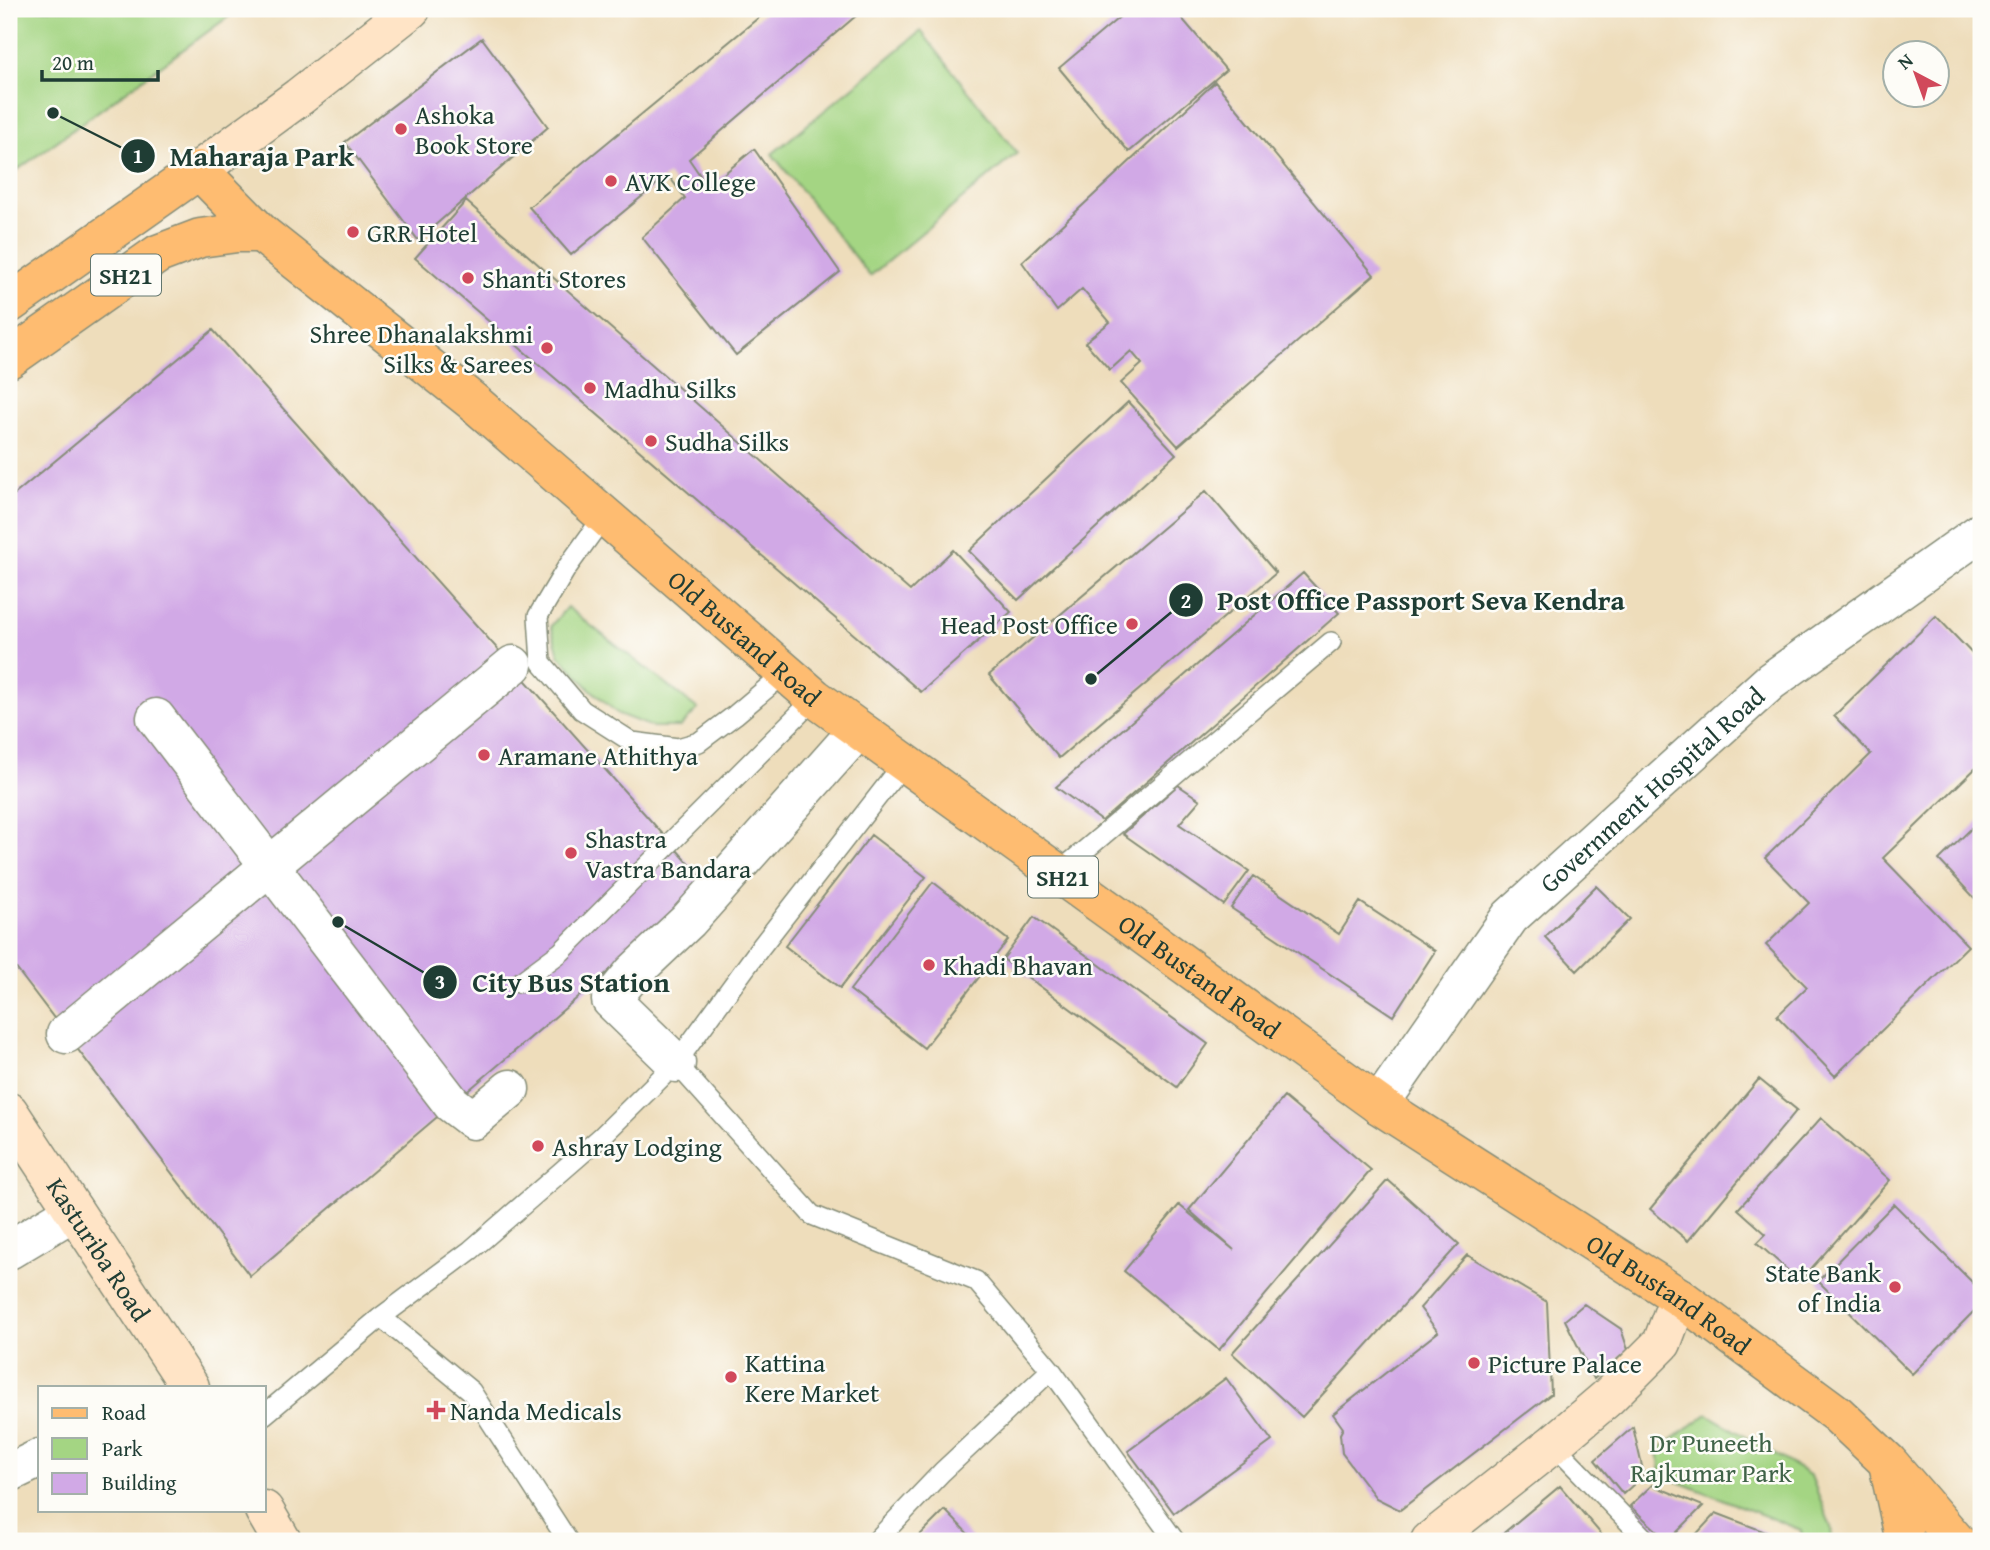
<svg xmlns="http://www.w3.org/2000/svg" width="1990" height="1550" viewBox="0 0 1990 1550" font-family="'Gentium Book Plus',serif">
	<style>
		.green { fill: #a4d583; stroke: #62895c; stroke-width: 2 }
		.building { fill: #d1a9e6 }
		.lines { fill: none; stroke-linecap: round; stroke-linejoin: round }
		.lane-casing { stroke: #868d78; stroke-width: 22 }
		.street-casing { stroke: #868d78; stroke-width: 41 }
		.secondary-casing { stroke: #868d78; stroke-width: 41 }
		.primary-casing { stroke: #868d78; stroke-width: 41 }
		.lane { stroke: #fff; stroke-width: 19 }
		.street { stroke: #fff; stroke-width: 38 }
		.secondary { stroke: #ffe4c6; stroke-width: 38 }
		.primary { stroke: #febc71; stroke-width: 38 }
		.poi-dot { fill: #d1495b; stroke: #fdfcf7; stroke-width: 2.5 }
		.labels { text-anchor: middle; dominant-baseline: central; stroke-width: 5; stroke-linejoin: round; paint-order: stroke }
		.shield { fill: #fdfcf7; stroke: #62766e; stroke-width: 2 }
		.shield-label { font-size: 24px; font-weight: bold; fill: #1f3d34 }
		.poi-label { font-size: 26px; fill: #1f3d34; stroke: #fdfcf7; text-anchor: start }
		.street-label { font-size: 26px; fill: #1f3d34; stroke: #fdfcf7 }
		.park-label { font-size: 26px; fill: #406348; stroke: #fdfcf7 }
		.leader { fill: none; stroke: #1f3d34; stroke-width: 2.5 }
		.callout-dot { fill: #1f3d34; stroke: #fdfcf7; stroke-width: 2.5 }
		.mark-label { font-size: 21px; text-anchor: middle; font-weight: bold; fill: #fff }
		.callout-label { font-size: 28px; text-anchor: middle; font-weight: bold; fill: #1f3d34; stroke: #fdfcf7; stroke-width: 5; stroke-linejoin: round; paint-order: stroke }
	</style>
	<rect width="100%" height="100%" fill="#fdfcf7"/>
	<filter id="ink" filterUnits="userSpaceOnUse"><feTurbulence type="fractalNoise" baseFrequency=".0143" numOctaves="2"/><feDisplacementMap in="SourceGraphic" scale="14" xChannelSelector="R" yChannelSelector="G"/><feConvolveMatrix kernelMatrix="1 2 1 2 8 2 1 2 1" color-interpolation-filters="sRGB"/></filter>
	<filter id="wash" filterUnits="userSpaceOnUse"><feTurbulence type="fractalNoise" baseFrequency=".00686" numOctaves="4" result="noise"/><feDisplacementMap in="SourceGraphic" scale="28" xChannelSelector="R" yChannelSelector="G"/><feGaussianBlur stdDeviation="1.57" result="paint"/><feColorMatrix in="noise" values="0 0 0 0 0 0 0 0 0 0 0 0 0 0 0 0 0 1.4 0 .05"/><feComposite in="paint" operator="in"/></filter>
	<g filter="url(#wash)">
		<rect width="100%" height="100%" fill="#edb"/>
		<path class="green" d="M9 9H239L9 176Z
			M921 31 1017 153 870 276 772 154Z
			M567 607 698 709 680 727H652L618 714 588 687 559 655 551 626Z
			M1707 1414 1811 1476 1831 1527 1832 1541H1802L1801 1530 1661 1475 1658 1450Z"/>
		<g id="blocks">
			<path class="building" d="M769 9H864L689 159 708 187 754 149 840 272 736 355 642 237 685 198 668 175 571 255 529 207Z
				M1129 9H1174L1226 70 1129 152 1059 68Z
				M482 38 548 127 418 240 345 142Z
				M1215 82 1374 275 1178 446 1121 383 1142 364 1131 351 1110 370 1085 342 1110 322 1082 289 1057 311 1022 262Z
				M466 201 910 591 953 550 1011 612 921 692 415 258Z
				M213 330 709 886 250 1276 9 959V499Z
				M1128 402 1176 454 1018 600 969 551Z
				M1206 491 1276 573 1059 758 989 675Z
				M1303 573 1339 613 1102 821 1056 787Z
				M1936 616 1981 663V763L1883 858 1968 946 1835 1076 1777 1016 1807 987 1766 945 1809 903 1765 858 1871 754 1834 716Z
				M1178 785 1200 800 1179 824 1249 871 1224 905 1123 834Z
				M1981 819V905L1939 860Z
				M871 835 926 877 840 988 785 946Z
				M1253 876 1339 934 1360 902 1435 951 1393 1016 1231 908Z
				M933 882 1008 940 924 1048 850 990Z
				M1596 886 1630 919 1577 971 1545 937Z
				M1034 917 1208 1044 1177 1087 1003 959Z
				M1759 1079 1797 1110 1688 1241 1650 1209Z
				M1284 1097 1371 1170 1219 1350 1124 1271 1179 1205 1234 1250 1189 1210Z
				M1821 1118 1890 1180 1800 1281 1757 1243 1766 1234 1738 1209Z
				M1388 1180 1459 1244 1302 1417 1232 1353Z
				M1894 1204 1981 1291V1304L1912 1374 1818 1281Z
				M1467 1255 1547 1302 1551 1394 1400 1510 1376 1498 1342 1453 1340 1434 1343 1428 1333 1414 1438 1332 1420 1308Z
				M1584 1304 1621 1329 1628 1350 1594 1379 1565 1320Z
				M1226 1378 1272 1441 1174 1513 1128 1451Z
				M1633 1427 1644 1475 1623 1494 1595 1460Z
				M1652 1485 1703 1506 1668 1541 1630 1506Z
				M1560 1486 1607 1541H1494Z
				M945 1510 975 1541H914Z
				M1716 1513 1789 1541H1690Z"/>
		</g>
	</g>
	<g filter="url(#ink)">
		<use href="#blocks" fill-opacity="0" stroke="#868d78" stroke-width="2"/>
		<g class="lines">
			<defs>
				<path id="lane" d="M604 516 566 569 538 616 541 662 582 710 632 742 678 748 699 742 735 715 786 672
					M1058 873 1331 642
					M519 983 561 952 815 698
					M676 1063 812 1215 976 1281 1051 1370 942 1472 876 1541
					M381 1317 471 1391 568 1541
					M1051 1370 1175 1541
					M264 1415 381 1317 471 1250 601 1137 676 1063 760 948 904 763
					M1553 1444 1647 1541"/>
				<g id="street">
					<path d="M156 718 452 1104 473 1120 510 1089"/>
					<path d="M66 1034 513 665"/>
					<path d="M676 1063 611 1000 633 973 688 921 858 730"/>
					<path id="s1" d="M1379 1105 1510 917 1771 681 1981 532"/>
					<path d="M9 1250 74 1211"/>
					<path d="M9 1473 40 1458"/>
				</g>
				<g id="secondary">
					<path d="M199 170 299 97 411 9"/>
					<path id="s2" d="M9 1112 190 1387"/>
					<path d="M264 1510 282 1541"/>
					<path d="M1430 1541 1553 1444 1607 1398 1662 1343 1679 1297"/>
				</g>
				<g id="primary">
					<path id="s3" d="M9 304 199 170 261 233 472 401 815 698 1379 1105 1679 1297 1837 1414 1888 1462 1956 1541"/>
					<path d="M9 359 158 254 200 238 237 233H261"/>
					<path d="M1889 1468 1905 1541"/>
				</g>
			</defs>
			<use href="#lane" class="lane-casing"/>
			<use href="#street" class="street-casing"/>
			<use href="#secondary" class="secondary-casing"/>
			<use href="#primary" class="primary-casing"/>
			<use href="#lane" class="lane"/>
			<use href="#street" class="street"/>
			<use href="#secondary" class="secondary"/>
			<use href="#primary" class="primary"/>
		</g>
	</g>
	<g class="poi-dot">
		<circle cx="401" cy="129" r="7"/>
		<circle cx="611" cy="181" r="7"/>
		<circle cx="353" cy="232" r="7"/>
		<circle cx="468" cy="278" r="7"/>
		<circle cx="547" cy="348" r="7"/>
		<circle cx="590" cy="388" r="7"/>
		<circle cx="651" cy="441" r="7"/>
		<circle cx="1132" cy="624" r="7"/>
		<circle cx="484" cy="755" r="7"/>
		<circle cx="571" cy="853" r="7"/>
		<circle cx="929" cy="965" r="7"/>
		<circle cx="538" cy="1146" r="7"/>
		<circle cx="1895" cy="1287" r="7"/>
		<circle cx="1474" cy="1363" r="7"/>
		<circle cx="731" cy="1377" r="7"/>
		<path d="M432.5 1399.5h7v7h7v7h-7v7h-7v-7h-7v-7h7z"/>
	</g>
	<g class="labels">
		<g class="shield">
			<rect x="91" y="254.5" width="70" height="41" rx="5"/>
			<rect x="1028" y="856.5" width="70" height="41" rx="5"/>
		</g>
		<g class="shield-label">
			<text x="126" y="275">SH21</text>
			<text x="1063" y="877">SH21</text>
		</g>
		<g class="poi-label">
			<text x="415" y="114">Ashoka<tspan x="415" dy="30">Book Store</tspan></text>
			<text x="625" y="181">AVK College</text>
			<text x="367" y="232">GRR Hotel</text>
			<text x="482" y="278">Shanti Stores</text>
			<text x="533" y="333" text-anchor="end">Shree Dhanalakshmi<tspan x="533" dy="30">Silks &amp; Sarees</tspan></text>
			<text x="604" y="388">Madhu Silks</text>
			<text x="665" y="441">Sudha Silks</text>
			<text x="1118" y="624" text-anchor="end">Head Post Office</text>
			<text x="498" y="755">Aramane Athithya</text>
			<text x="585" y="838">Shastra<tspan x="585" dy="30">Vastra Bandara</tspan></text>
			<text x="943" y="965">Khadi Bhavan</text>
			<text x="552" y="1146">Ashray Lodging</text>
			<text x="1881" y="1272" text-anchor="end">State Bank<tspan x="1881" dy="30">of India</tspan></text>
			<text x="745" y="1362">Kattina<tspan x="745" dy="30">Kere Market</tspan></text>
			<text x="1488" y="1363">Picture Palace</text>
			<text x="450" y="1410">Nanda Medicals</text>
		</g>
		<g class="street-label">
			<text stroke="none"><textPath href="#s3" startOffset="952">Old Bustand Road</textPath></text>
			<text stroke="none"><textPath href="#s1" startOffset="420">Government Hospital Road</textPath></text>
			<text stroke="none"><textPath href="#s3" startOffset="1519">Old Bustand Road</textPath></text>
			<text stroke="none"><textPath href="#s2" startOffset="164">Kasturiba Road</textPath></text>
			<text stroke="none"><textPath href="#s3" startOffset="2086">Old Bustand Road</textPath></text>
		</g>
		<g class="park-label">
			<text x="1711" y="1442">Dr Puneeth<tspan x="1711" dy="30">Rajkumar Park</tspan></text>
		</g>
	</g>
	<path class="leader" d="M53 113L138 156M1091 679L1186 600M338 922L440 982"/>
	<g class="callout-dot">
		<circle cx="53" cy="113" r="7"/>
		<circle cx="1091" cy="679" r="7"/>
		<circle cx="338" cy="922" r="7"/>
		<circle cx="138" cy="156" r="18"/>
		<circle cx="1186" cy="600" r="18"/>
		<circle cx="440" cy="982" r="18"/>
	</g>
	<g class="mark-label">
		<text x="138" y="163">1</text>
		<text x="1186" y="608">2</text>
		<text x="440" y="989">3</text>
	</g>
	<g class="callout-label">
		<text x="262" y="166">Maharaja Park</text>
		<text x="1421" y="610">Post Office Passport Seva Kendra</text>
		<text x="571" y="992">City Bus Station</text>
	</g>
	<rect width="1990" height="1550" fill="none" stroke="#fdfcf7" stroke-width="35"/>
	<rect x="38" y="1386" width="228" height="126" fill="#fdfcf7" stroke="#a4b0a9" stroke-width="2"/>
	<rect x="52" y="1408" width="35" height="10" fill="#febc71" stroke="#a4b0a9" stroke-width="2"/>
	<text x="102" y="1420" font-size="21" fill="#1f3d34">Road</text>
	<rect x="52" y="1438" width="35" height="21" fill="#a4d583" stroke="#a4b0a9" stroke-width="2"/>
	<text x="102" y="1456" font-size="21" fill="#1f3d34">Park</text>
	<rect x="52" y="1473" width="35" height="21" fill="#d1a9e6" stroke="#a4b0a9" stroke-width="2"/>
	<text x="102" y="1490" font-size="21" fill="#1f3d34">Building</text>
	<g transform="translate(1916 74) rotate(319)"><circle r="33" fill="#fdfcf7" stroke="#a4b0a9" stroke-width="2"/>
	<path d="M0-5L12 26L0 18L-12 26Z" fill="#d1495b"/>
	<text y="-10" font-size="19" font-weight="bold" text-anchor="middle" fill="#1f3d34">N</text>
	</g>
	<path d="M42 70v10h116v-10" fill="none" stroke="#1f3d34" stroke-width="3.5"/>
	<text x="52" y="70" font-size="21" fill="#1f3d34" stroke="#fdfcf7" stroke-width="5" paint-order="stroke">20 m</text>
</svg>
